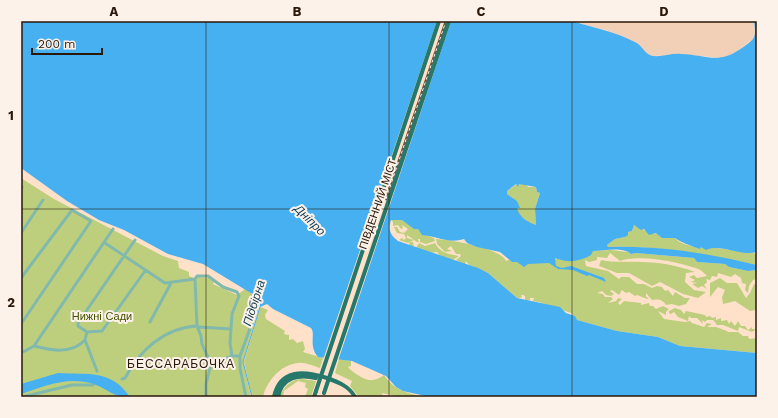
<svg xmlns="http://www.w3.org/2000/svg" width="778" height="418" viewBox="0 0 778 418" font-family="'Work Sans',sans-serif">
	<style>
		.built { fill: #f1d0b7 }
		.green { fill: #bdcf7c }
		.water { fill: #46b0f1; fill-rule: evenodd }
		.pier { fill: #ffe1ca }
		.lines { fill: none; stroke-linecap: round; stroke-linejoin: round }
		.stream { stroke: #46b0f1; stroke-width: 1 }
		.minor { stroke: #82b9ad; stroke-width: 3 }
		.highway { stroke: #26786a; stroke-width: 4 }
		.rail-casing { stroke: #6a5544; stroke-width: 2.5 }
		.rail { stroke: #fcf2ea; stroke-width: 1; stroke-dasharray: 3; stroke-linecap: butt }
		.highway-bridge { stroke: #26786a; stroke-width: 4 }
		.grid { fill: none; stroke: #2a180a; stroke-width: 1; stroke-opacity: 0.55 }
		.labels { text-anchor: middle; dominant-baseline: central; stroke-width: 4; stroke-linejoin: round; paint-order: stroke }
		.street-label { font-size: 11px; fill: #2a180a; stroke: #fcf2ea }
		.park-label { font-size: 11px; fill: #455200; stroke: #fcf2ea }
		.water-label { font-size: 12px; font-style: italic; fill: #0f3c56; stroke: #fcf2ea }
		.neighbourhood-label { font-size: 12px; letter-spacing: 1px; fill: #2a180a; stroke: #fcf2ea }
		.neatline { fill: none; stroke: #2a180a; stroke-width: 1.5 }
		.grid-label { font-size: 13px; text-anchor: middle; font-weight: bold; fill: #2a180a }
	</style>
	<rect width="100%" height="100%" fill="#ffe1ca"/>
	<path class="built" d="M571 21H754L755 37 734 54 723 58 679 54 653 56 648 55 635 42 606 30Z"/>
	<path class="green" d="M21 178 54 199 163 256 178 261 179 268 189 272V276L196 279 197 277 209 278 214 282 213 284 237 295 245 289C252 294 259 297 259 306L243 362 251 397H21Z
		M517 184 519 186V184H526L528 187H536L537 192 540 193 535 209 536 225 530 224 518 213 513 198 507 194V191Z
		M391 220H402L418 229 422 234 434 238 435 241 426 244 420 242V239H418L419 242H417L407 235V238L414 240 410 242H413L414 247 409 245 410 242 408 243 399 240 402 238 404 240 406 238 404 234 397 233 394 227H397L400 232 404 233 408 229 402 225 403 228 401 229 398 225 393 226V222Z
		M634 225 652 234 657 233 662 238H675C680 245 692 245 700 249L701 246 754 253 757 256V265C707 255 659 245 608 247L607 245 615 239 625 237 627 232 632 231Z
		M436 239C451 240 501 248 506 261L508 260 528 264 593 251 611 250 628 252 631 254 636 253 694 258 697 262 725 264 729 267 748 271 757 270V279L753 280 749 286 748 293 745 290 746 284 742 283 741 278 735 274 731 277 718 273 717 277 712 276 710 280 706 279 707 282 704 285 707 289 702 286 698 288 692 284 697 283 691 282 695 280 689 277 694 275 697 278 707 276C705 274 702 271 700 270 682 262 638 254 620 261L610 253 607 258 597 257V260L589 262 585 260 586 266 608 271 619 279 621 277H629L637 284H644L652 288 657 286 662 287 665 291 668 290 673 296 675 292 685 298H690L686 304 679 306 672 304 666 305C662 299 658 299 652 300L646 293V297L649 298 647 299 637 295 635 296 629 292 626 293 622 290 619 295 612 290 610 291 614 294 611 296 606 295 602 291 597 293 603 294 605 297H611L613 299 608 303 616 301 618 298 622 299 618 303 620 305 624 301 641 303V305L649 303 650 306H653L656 309 663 306 669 309 666 312V315L658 311 664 319 685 322 690 321 692 323 704 327 707 323 712 324 707 327H716L727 331 728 332H738L743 336H748L749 339 757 338V353L680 346 658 337 617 331 577 320 571 313 539 302 533 301 534 298H530V300L525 301V296L523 295H521L522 297 520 298H517L488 273 469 265 466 261 465 265 456 260 461 256 460 254H456L451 246 447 249 452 251 445 252 437 244Z
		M419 243 425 246 435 243C440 253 449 254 459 256L453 260 440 256 437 252 430 253 416 248Z
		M601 260C616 263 628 261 642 262 659 262 680 266 695 272L686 273 685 282 694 290 706 292 698 298 683 294 660 282 652 286 629 273H617L599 266Z
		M720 278 727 283H737L746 298 750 293 754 284 757 285V310L750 311 735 301 723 304 722 297 725 290 718 287 710 297V283Z
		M260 307 268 310 265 315 266 319 285 331 284 334 289 335V340L293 339 297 343 303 341 305 349 303 352 323 358 320 368C313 366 305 362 298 363 280 365 267 381 263 397H252L244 362Z
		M675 308 681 310 684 314 686 311 705 315 706 317 710 316 712 318 716 317V320L721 318V321L727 320 729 324 731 321 735 326 738 321 741 326H745L748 330 752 327V329H757V332L755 330 752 332 739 327 738 331 723 325H717L713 320H707L705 322 702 320 703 324 697 318H691L689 316 688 321 678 317 674 312 671 314 669 313V311Z
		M339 359 351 361V366L348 367C352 372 367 382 372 380 376 380 381 377 384 375 394 390 407 393 424 397H400L382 393 383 396 381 397H359L350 386 352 381 335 373Z
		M303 379 316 381 311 397H305L308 389 305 387 306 383 298 381 284 391 283 397H280C283 387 291 379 303 379Z"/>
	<path class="water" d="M21 21H571C593 27 615 32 635 42 642 45 645 55 653 56 662 57 672 53 681 54 708 55 718 65 742 48 756 38 756 38 754 21H757V252C742 257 719 243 706 250L701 247 700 249C696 248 678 241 675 238H662L656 233 649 235 644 229 641 230 634 225 632 231 628 232V235L625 237 615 239 607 245 608 247C658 245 707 253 757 265V270L748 271 729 267 725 264 697 262 694 258 636 253 631 254C622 246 604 251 593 251L591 255C579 262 567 263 555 258L556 266 562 268 571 266 604 278 606 282 589 275 587 276 573 270 558 269 549 263 528 264 524 267 517 262H512L500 252 477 247 467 243 464 239C448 244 436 236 422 235L418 229H414L402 220H391C388 230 390 235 398 241L478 268 488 273 517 298 560 307 566 313 575 316 577 320 617 331 658 337 680 346 757 353V397H430L403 391 396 387 386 376 352 361 318 357C308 345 316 334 311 328L273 309 267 304 260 307 259 302 254 295 203 264 168 254 124 230 99 220 67 201 21 168ZM516 184 518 187 519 184 536 187 537 192 540 193 535 209 536 225C529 223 519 217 517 208H520L517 201 507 194V191Z
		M58 373C88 375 111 369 130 397 111 397 109 389 93 384 68 376 45 386 21 394V384Z"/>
	<path class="pier" d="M437 21H451L338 361 323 360Z"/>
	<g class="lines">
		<path class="stream" d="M252 397 243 362 260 307"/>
		<path class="minor" d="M21 189 22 187
			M21 233 43 200
			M105 243 165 283 195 279
			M21 278 72 210 91 221 21 324
			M150 322 171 283
			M199 327 231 329
			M87 332 78 326V323L135 240
			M85 340 87 332 102 331 145 271
			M85 340 97 371
			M34 346 113 229
			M21 352 25 351 34 346C50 350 71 355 85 340
			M211 364 232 356H240
			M122 379 125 378C140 350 164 328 197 326
			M22 397 72 385H93
			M206 397V384L211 364 202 344 201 336 197 326 195 279 197 276H208L223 287 237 292 239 296 232 314 230 343 232 356
			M246 397 240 368V356L256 312"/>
		<path class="highway" d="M274 397C280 368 305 371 327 378 338 382 349 386 355 397
			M278 397C282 377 299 374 316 378
			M314 397 316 391"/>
		<defs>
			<path id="rail" d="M386 199 446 21"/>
		</defs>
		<use href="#rail" class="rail-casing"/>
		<use href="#rail" class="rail"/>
		<path class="highway-bridge" d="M316 391 439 21
			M324 393 449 21"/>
	</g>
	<path class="grid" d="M206 21V397M389 21V397M572 21V397M21 209H757"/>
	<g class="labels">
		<g class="street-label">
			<text transform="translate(378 204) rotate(-71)">ПІВДЕННИЙ МІСТ</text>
		</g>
		<g class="park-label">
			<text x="102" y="316">Нижні Сади</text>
		</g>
		<g class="water-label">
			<text transform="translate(310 220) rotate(45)">Дніпро</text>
			<text transform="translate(254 303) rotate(-72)">Підбірна</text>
		</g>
		<g class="neighbourhood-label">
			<text x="181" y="364">БЕССАРАБОЧКА</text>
		</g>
	</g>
	<rect width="778" height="418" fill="none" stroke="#fcf2ea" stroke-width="44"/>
	<path d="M32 48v6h70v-6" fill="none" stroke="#2a180a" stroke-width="2"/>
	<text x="38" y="48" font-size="12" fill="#2a180a" stroke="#fcf2ea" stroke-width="3" paint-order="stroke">200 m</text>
	<rect x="22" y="22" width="734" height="374" class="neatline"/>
	<g class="grid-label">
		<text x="114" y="16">A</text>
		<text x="297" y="16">B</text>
		<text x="481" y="16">C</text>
		<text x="664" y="16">D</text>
		<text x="11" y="120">1</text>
		<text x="11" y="307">2</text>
	</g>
</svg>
